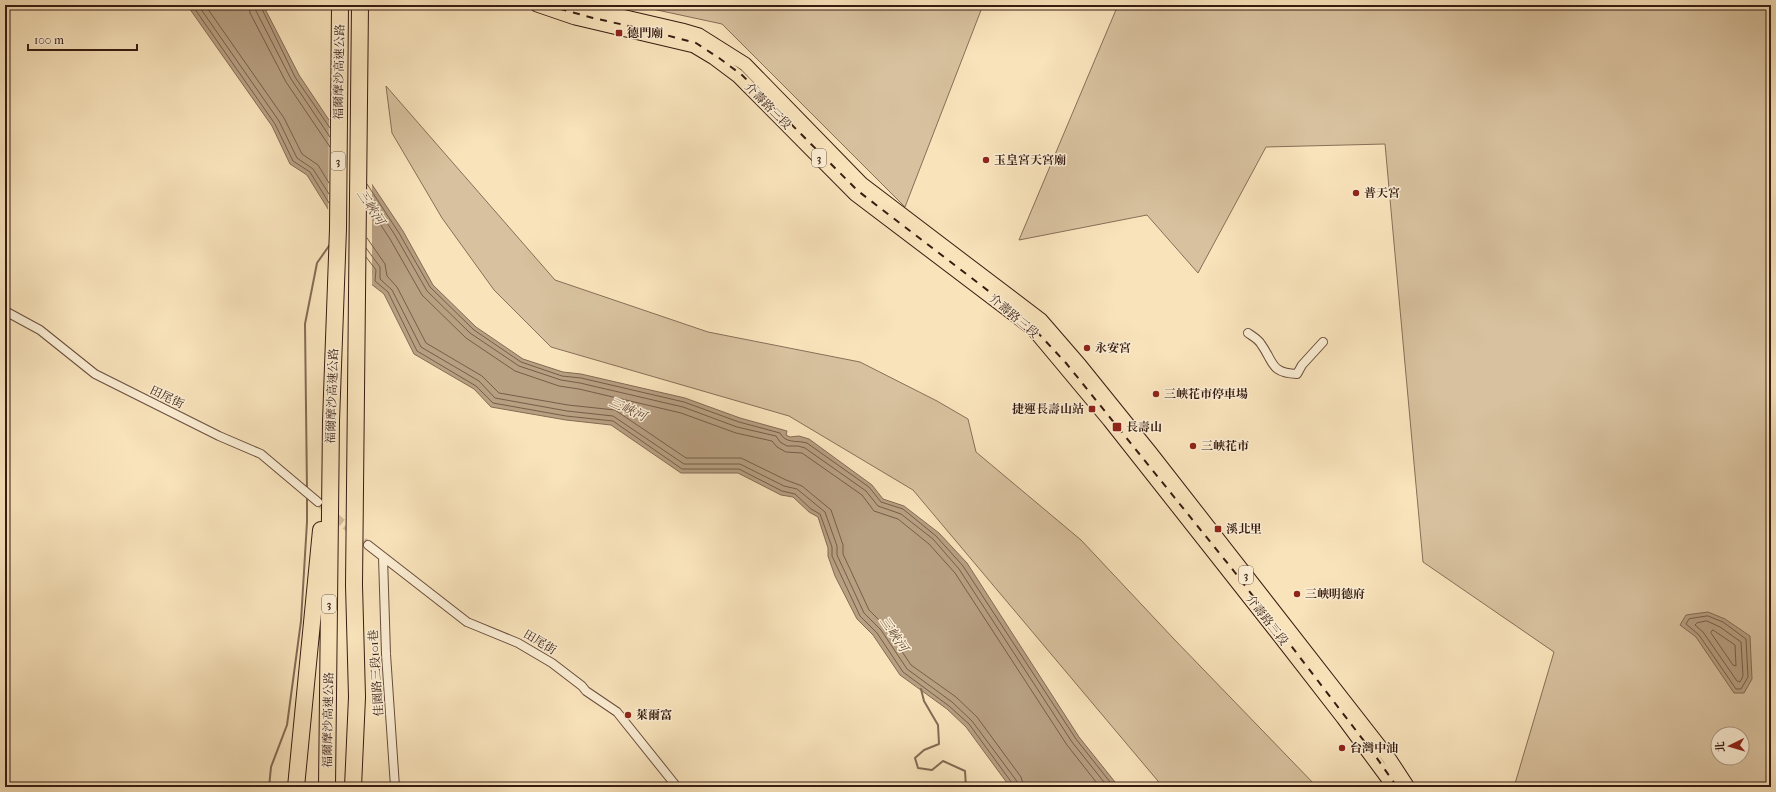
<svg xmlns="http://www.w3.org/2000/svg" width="1776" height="792" viewBox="0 0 1776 792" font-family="'IM FELL French Canon','Noto Serif TC',serif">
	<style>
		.green { fill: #d8c19e; stroke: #886e58; fill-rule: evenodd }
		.water { fill: #b79f81; stroke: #846a54 }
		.pier { fill: #f9e3bb }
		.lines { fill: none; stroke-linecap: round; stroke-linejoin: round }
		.shore { stroke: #775d49; stroke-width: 1 }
		.stream { stroke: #846a54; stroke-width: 2 }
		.minor-tunnel { stroke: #d2bb99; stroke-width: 8; stroke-dasharray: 8 4; stroke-linecap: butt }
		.minor-casing { stroke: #684d3c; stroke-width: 10 }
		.primary-casing { stroke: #371b11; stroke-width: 15 }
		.motorway-casing { stroke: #371b11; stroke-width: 18 }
		.minor { stroke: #fbedd3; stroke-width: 8 }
		.primary { stroke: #f9e3bb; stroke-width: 13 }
		.motorway { stroke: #f9e3bb; stroke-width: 16 }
		.rail { stroke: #371b11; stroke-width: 2; stroke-dasharray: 7 7; stroke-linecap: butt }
		.poi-dot { fill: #8f2418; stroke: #fbedd3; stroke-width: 1.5 }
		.labels { text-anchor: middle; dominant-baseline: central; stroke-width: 3; stroke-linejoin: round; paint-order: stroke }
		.shield { fill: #fbedd3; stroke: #725a4b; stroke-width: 1 }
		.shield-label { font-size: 11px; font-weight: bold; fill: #371b11 }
		.poi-label { font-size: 12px; font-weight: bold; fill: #371b11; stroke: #fbedd3; text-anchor: start }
		.street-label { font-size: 12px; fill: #371b11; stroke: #fbedd3 }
		.water-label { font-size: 13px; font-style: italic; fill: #644938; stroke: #fbedd3 }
	</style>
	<rect width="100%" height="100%" fill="#f9e3bb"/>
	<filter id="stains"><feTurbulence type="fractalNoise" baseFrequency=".005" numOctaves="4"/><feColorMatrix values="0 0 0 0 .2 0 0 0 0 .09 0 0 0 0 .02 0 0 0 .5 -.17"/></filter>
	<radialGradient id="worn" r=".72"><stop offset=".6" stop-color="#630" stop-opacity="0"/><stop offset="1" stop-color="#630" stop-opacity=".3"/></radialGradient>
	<path class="green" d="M634 5H983L905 207 722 24Z
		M1118 5H1771V787H1514L1554 652 1423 562 1385 144 1266 147 1198 273 1147 215 1019 240ZM1718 734H1742V758H1718Z
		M386 86 555 280 708 332 860 362 937 401 968 419 976 452 1081 540 1173 638 1317 787H1163L913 490 789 416 551 347 494 290 442 218 392 133Z"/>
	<path class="water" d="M187 5H263L299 75 403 231 433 285 476 327 523 359 563 372 581 374 685 398 740 418 787 431 786 435 790 437 799 436 809 439 872 485 883 499 904 506 939 533 967 563 1079 737 1119 787H1010L966 727 947 709 900 675 873 635 857 619 835 576 828 556V548L818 517 809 512 793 497 781 495 738 473H681L611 425 566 420 491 407 474 389 414 354 384 294 370 283 372 271 338 225 307 175 290 164 272 126Z
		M1708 612 1725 619 1750 636 1752 679 1744 693H1734L1696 637 1680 625 1686 615Z"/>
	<path class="pier" d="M329 115 372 181V287L368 283 370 271 328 212Z"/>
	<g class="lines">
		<path class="shore" d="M192 5 275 124 293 161 310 172 329 203
			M198 5 279 121 297 158 313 169 329 194
			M205 5 284 118 302 154 318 165 329 183
			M249 5 250 13 286 82 330 147
			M255 5 256 11 291 79 330 137
			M260 5 295 77 330 128
			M367 184 399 233 430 287 474 330 521 362 562 376 581 378 684 402 739 422 780 433C786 444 796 440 807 443L869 487 881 502 903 509 936 536 963 566 1076 739 1114 787
			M367 193 395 235 427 291 470 333 519 366 561 380 580 383 683 407 737 427 776 436 780 442 787 446H798L805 448 866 491 878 506 901 514 933 539 959 569 1072 742 1108 787
			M367 204 390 239 422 295 466 338 515 371 559 386 579 389 681 413 736 433 772 441 777 447 786 452 802 453 862 495 874 511 898 519 929 544 955 573 1067 745 1100 787
			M367 238 385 264 387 276 397 287 426 343 482 376 499 393 568 405 615 410 686 458H741L786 480 802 486 831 510 843 545V554L869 610 885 626 911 665 956 697 977 717 1021 777 1024 787
			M366 248 380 267V279L392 290 421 347 479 381 495 398 567 411 613 416 684 464H740L784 486 797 489 825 512 837 546V555L864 613 881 630 907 669 952 702 972 721 1016 780 1018 787
			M366 257 376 270 375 281 388 292 417 351 476 386 493 403 566 416 613 421 682 469H739L782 491 795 494 811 509 820 514 832 547V556L860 616 877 633 903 672 949 706 969 724 1012 783 1013 787
			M1708 616 1723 622 1746 639 1748 677 1741 689H1736L1699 635 1686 624 1689 619Z
			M1707 621 1720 627 1741 642 1743 676 1740 682 1737 681 1703 632 1695 625 1697 623Z
			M1713 630 1735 645 1736 666 1733 665 1711 633Z"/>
		<path class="stream" d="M307 490 305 324 317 263 331 243
			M921 689 924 701 938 725 939 744 924 750 915 758 918 768 932 770 943 761 965 771 966 787
			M269 787 271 767 287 725 301 621 307 522V496"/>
		<path class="minor-tunnel" d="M318 502 368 545"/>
		<defs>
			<path id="minor" d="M5 311 40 330 95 374 219 436 261 454 318 502
				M1248 333C1252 336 1258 339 1261 344 1274 362 1270 373 1297 374L1302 365 1323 342
				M368 545 467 622 518 643 552 663 582 686 586 691 617 712 677 787
				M383 557 386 654 395 787"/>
			<path id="primary" d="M537 5 575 18 694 46 714 58 738 76 855 194 1033 329 1109 420 1277 633 1343 718 1394 787
				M574 5 682 30 699 35 745 64 862 184 1041 320 1080 365 1151 453 1389 758 1408 787"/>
			<path id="motorway" d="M296 787 321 530
				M327 787 331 421 338 229 340 5
				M353 787 357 697 354 585 360 5"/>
		</defs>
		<use href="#minor" class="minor-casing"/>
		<use href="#primary" class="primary-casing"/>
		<use href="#motorway" class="motorway-casing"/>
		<use href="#minor" class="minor"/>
		<use href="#primary" class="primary"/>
		<use href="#motorway" class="motorway"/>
		<path class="rail" d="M546 5 593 18 647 30 696 43 719 58 742 75 858 191 1025 319 1066 363 1233 570 1374 754 1397 787"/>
	</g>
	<g class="poi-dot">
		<rect x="615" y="29" width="8" height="8" rx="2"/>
		<circle cx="986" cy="160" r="4"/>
		<circle cx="1356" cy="193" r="4"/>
		<circle cx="1087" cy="348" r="4"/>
		<circle cx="1156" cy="394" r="4"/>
		<rect x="1088" y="405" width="8" height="8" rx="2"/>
		<rect x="1112" y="422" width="10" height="10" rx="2"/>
		<circle cx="1193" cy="446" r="4"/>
		<rect x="1214" y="525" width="8" height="8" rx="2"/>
		<circle cx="1297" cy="594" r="4"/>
		<circle cx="628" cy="715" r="4"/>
		<circle cx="1342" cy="748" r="4"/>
	</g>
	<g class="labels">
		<g class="shield">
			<rect x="812" y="149" width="14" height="18" rx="3"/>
			<rect x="331" y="152" width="14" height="18" rx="3"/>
			<rect x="1239" y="566" width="14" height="18" rx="3"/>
			<rect x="322" y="595" width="14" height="18" rx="3"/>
		</g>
		<g class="shield-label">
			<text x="819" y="158">3</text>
			<text x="338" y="161">3</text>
			<text x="1246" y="575">3</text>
			<text x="329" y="604">3</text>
		</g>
		<g class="poi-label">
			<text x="627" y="33">德門廟</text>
			<text x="994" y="160">玉皇宮天宮廟</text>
			<text x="1364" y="193">普天宮</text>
			<text x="1095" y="348">永安宮</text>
			<text x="1164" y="394">三峽花市停車場</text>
			<text x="1084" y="409" text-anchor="end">捷運長壽山站</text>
			<text x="1126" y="427">長壽山</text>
			<text x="1201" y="446">三峽花市</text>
			<text x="1226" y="529">溪北里</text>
			<text x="1305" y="594">三峽明德府</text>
			<text x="636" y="715">萊爾富</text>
			<text x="1350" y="748">台灣中油</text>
		</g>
		<g class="street-label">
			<text transform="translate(339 72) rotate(-89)">福爾摩沙高速公路</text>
			<text transform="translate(768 106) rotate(45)">介壽路三段</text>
			<text transform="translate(1014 316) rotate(40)">介壽路三段</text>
			<text transform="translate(332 396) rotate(-88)">福爾摩沙高速公路</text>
			<text transform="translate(167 397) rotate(26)">田尾街</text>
			<text transform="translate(1267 620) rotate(52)">介壽路三段</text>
			<text transform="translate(540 642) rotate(31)">田尾街</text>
			<text transform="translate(376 673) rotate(-94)">佳園路三段101巷</text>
			<text transform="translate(328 720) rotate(-89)">福爾摩沙高速公路</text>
		</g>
		<g class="water-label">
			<text transform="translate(371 207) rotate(57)">三峽河</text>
			<text transform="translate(628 409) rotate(24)">三峽河</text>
			<text transform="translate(894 634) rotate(56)">三峽河</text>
		</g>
	</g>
	<rect width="1776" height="792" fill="none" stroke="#f9e3bb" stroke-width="20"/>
	<rect x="6" y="6" width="1764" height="780" fill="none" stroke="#371b11" stroke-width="2"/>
	<rect x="10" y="10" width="1756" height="772" fill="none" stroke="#371b11"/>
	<g transform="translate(1730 746) rotate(265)"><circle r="19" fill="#fbedd3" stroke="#ad9985"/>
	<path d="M0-3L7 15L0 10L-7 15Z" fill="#8f2418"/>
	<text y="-6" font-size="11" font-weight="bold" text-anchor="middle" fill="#371b11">北</text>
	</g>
	<path d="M28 44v6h109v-6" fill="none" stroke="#371b11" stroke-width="2"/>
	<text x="34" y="44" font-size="12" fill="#371b11" stroke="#fbedd3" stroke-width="3" paint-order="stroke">100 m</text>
	<rect width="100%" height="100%" filter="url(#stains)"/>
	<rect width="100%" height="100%" fill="url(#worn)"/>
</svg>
